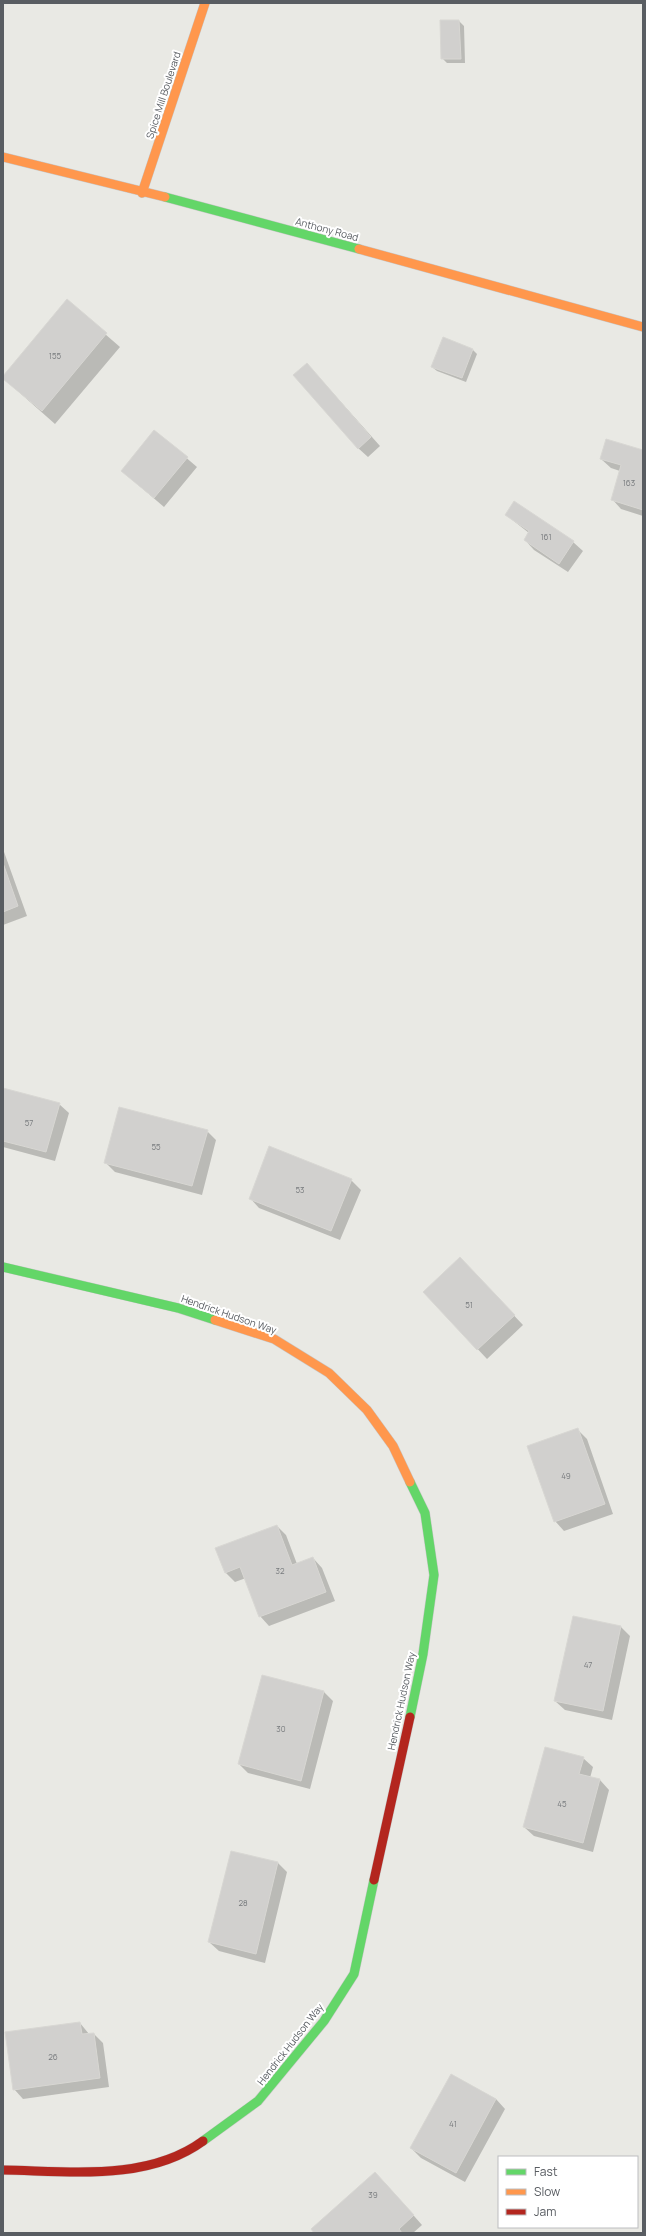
<svg xmlns="http://www.w3.org/2000/svg" width="646" height="2236" viewBox="0 0 646 2236" font-family="Manrope,sans-serif">
	<style>
		.shadow { fill: #0003 }
		.building { fill: #d1d0ce; stroke: #d8d7d3 }
		.lines { fill: none; stroke-linecap: round; stroke-linejoin: round }
		.fast-casing { stroke: #c7c7c7; stroke-width: 10 }
		.slow-casing { stroke: #c7c7c7; stroke-width: 10 }
		.jam-casing { stroke: #c7c7c7; stroke-width: 10 }
		.fast { stroke: #63d668; stroke-width: 9 }
		.slow { stroke: #ff974d; stroke-width: 9 }
		.jam { stroke: #b3261e; stroke-width: 9 }
		.labels { text-anchor: middle; dominant-baseline: central; stroke-width: 4; stroke-linejoin: round; paint-order: stroke }
		.number-label { font-size: 8px; fill: #787b7e }
		.street-label { font-size: 10px; fill: #595d62; stroke: #fff }
	</style>
	<rect width="100%" height="100%" fill="#e9e9e4"/>
	<path class="shadow" d="M441 21H459L464 26 465 63H447L442 58Z
		M67 301 120 347 55 424 3 378Z
		M473 350 477 354 466 382 437 371 432 367Z
		M316 374 380 446 368 457 358 448Z
		M155 431 197 467 164 507 122 471Z
		M643 451V516L621 509 612 499 620 471 611 468 601 459Z
		M506 515 573 542 583 551 568 572 534 550 525 540 529 533Z
		M3 849 27 916 3 925Z
		M3 1089 59 1104 69 1113 55 1161 3 1147Z
		M207 1131 216 1140 202 1195 115 1172 105 1162Z
		M351 1180 361 1190 340 1240 259 1208 250 1198Z
		M469 1268 523 1325 487 1359 424 1292Z
		M578 1430 587 1439 613 1514 564 1531 555 1521Z
		M277 1526 286 1535 297 1564 313 1558 322 1568 335 1601 269 1626 260 1616 246 1578 235 1582 225 1572Z
		M574 1617 621 1627 630 1636 612 1720 565 1710 555 1701Z
		M263 1676 324 1692 333 1701 310 1789 248 1773 239 1764Z
		M583 1758 593 1767 590 1778 600 1780 609 1790 593 1852 534 1836 524 1827Z
		M231 1852 278 1863 287 1872 265 1963 219 1951 209 1942Z
		M80 2023 89 2034H94L103 2043 109 2087 23 2099 14 2089Z
		M452 2075 496 2099 505 2109 465 2182 421 2158 411 2148Z
		M385 2183 422 2225 413 2233H316Z"/>
	<path class="building" d="M440 20H459L461 59H441Z
		M67 299 107 333 42 411 3 379V376Z
		M443 337 473 349 462 378 431 367Z
		M307 363 371 437 358 449 293 375Z
		M154 430 188 457 154 498 121 471Z
		M606 439 643 450V510L611 500 621 465 600 459Z
		M514 501 574 541 559 564 524 540 529 531 505 515Z
		M3 863 18 906 3 912Z
		M3 1088 60 1103 46 1152 3 1141Z
		M119 1107 208 1130 192 1186 104 1163Z
		M269 1146 352 1179 331 1231 249 1199Z
		M460 1257 515 1315 477 1350 423 1292Z
		M578 1428 605 1504 554 1522 527 1446Z
		M277 1525 292 1565 313 1557 326 1592 259 1617 240 1567 225 1573 215 1548Z
		M573 1616 621 1626 603 1711 554 1701Z
		M262 1675 324 1691 301 1781 238 1764Z
		M545 1747 584 1757 579 1774 600 1779 583 1843 523 1827Z
		M231 1851 278 1862 256 1954 208 1942Z
		M80 2022 82 2034 94 2033 100 2078 13 2090 5 2032Z
		M451 2074 496 2099 456 2173 410 2148Z
		M375 2172 414 2215 399 2229 402 2233H314L311 2229Z"/>
	<g class="lines">
		<defs>
			<path id="fast" d="M165 197 359 249
				M3 1267 178 1308 215 1320
				M410 1717 423 1654 434 1575 425 1513 410 1482
				M203 2141 258 2101 324 2021 354 1974 374 1880"/>
			<path id="slow" d="M3 157 165 197
				M142 193 205 3
				M359 249 643 327
				M215 1320 274 1339 329 1373 367 1410 393 1446 410 1482"/>
			<path id="jam" d="M374 1880 410 1717
				M3 2170C68 2171 147 2182 203 2141"/>
		</defs>
		<use href="#fast" class="fast-casing"/>
		<use href="#slow" class="slow-casing"/>
		<use href="#jam" class="jam-casing"/>
		<use href="#fast" class="fast"/>
		<use href="#slow" class="slow"/>
		<use href="#jam" class="jam"/>
	</g>
	<g class="labels">
		<g class="number-label">
			<text x="55" y="355">155</text>
			<text x="629" y="482">163</text>
			<text x="546" y="536">161</text>
			<text x="29" y="1122">57</text>
			<text x="156" y="1146">55</text>
			<text x="300" y="1189">53</text>
			<text x="469" y="1304">51</text>
			<text x="566" y="1475">49</text>
			<text x="280" y="1570">32</text>
			<text x="588" y="1664">47</text>
			<text x="281" y="1728">30</text>
			<text x="562" y="1803">45</text>
			<text x="243" y="1902">28</text>
			<text x="53" y="2056">26</text>
			<text x="453" y="2123">41</text>
			<text x="373" y="2194">39</text>
		</g>
		<g class="street-label">
			<text transform="translate(163 95) rotate(-72)">Spice Mill Boulevard</text>
			<text transform="translate(327 229) rotate(15)">Anthony Road</text>
			<text transform="translate(229 1314) rotate(19)">Hendrick Hudson Way</text>
			<text transform="translate(401 1701) rotate(-78)">Hendrick Hudson Way</text>
			<text transform="translate(290 2044) rotate(-52)">Hendrick Hudson Way</text>
		</g>
	</g>
	<rect width="646" height="2236" fill="none" stroke="#595d62" stroke-width="8"/>
	<rect x="498" y="2156" width="140" height="72" fill="#ffffff" stroke="#bdbec0"/>
	<rect x="506" y="2169" width="20" height="6" fill="#63d668" stroke="#bdbec0"/>
	<text x="534" y="2176" font-size="12" fill="#595d62">Fast</text>
	<rect x="506" y="2189" width="20" height="6" fill="#ff974d" stroke="#bdbec0"/>
	<text x="534" y="2196" font-size="12" fill="#595d62">Slow</text>
	<rect x="506" y="2209" width="20" height="6" fill="#b3261e" stroke="#bdbec0"/>
	<text x="534" y="2216" font-size="12" fill="#595d62">Jam</text>
</svg>
